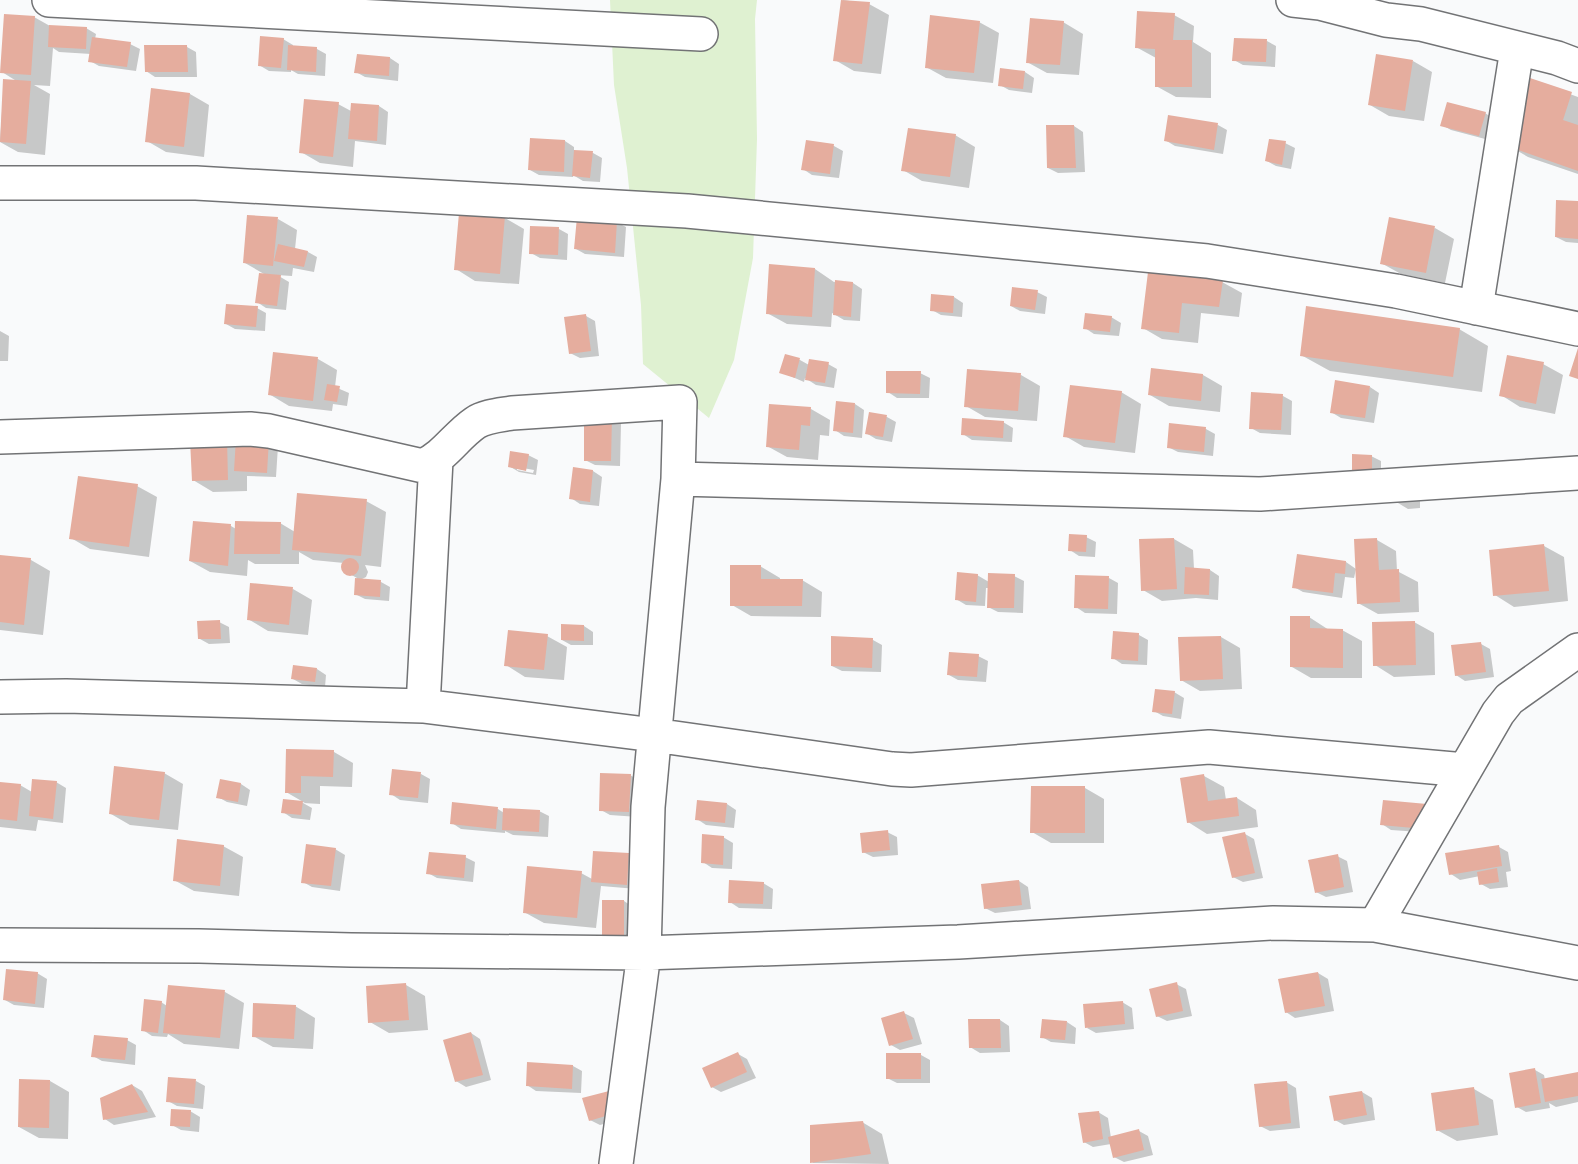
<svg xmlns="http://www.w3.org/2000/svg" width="1578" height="1164" viewBox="0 0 1578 1164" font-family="'PT Sans Narrow',sans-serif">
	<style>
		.green { fill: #dff1d1 }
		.shadow { fill: #0003; fill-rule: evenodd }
		.building { fill: #e5ad9e }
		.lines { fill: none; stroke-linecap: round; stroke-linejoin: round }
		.minor-casing { stroke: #727375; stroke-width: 36 }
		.minor { stroke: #fff; stroke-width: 33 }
	</style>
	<rect width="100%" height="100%" fill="#f9fafb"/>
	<path class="green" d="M610 0H757L755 19 757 139 753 258 734 360 709 418 643 364 641 305 627 168 614 85Z"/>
	<path class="shadow" d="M843 0 869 4 889 15 881 74 854 71 835 60Z
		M1174 15 1194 26 1193 42 1211 53V98L1176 97 1156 86V58L1136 47Z
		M34 17 50 26 86 28 96 34 95 39 130 44 140 49 136 71 99 66 90 61 91 54 59 52 53 48 50 86 34 85 50 94 45 155 18 152 0 142 4 81 18 82 2 72Z
		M979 22 999 33 993 83 946 78 926 67Z
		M1063 22 1083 34 1079 75 1047 73 1027 62Z
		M283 39 293 45V47L317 49 326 54 325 76 298 74 291 70V72L269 71 259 65Z
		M1267 41 1276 46 1275 67 1243 65 1234 60Z
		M187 47 196 52 197 77H155L146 71Z
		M358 56 390 58 399 64 398 81 365 77 356 72Z
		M1413 61 1432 72 1424 121 1389 116 1370 105Z
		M1025 72 1034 78 1032 93 1009 90 1000 85Z
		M1531 80 1578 97V174L1528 157 1509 146Z
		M152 90 190 94 209 105 204 157 166 152 147 141Z
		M338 104 351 111 379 106 388 112 386 145 355 141 353 167 320 163 301 152Z
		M1485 113 1494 119 1489 140 1451 130 1442 125Z
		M1218 125 1227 130 1223 154 1175 146 1165 140Z
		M1074 126 1083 132 1085 172 1058 173 1048 168Z
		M955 135 975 147 969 188 922 181 903 170Z
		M565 141 574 147V151L593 153 602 158 600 182 583 181 573 175V177L539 175 530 170Z
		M807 142 834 146 843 151 839 178 812 175 803 169Z
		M1285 143 1295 148 1291 169 1276 166 1267 161Z
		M1578 203V243L1566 242 1556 237Z
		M461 214 505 218 524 229 519 284 475 281 456 269Z
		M278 219 297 230 295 249 308 252 317 257 314 272 293 268 292 276 277 275 289 282 286 310 266 308 257 302 264 274 245 263Z
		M616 222 626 227 624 257 585 254 576 249Z
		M1435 228 1454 239 1445 283 1401 274 1381 263Z
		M559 229 568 234 567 260 540 258 531 253Z
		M815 269 834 282 853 283 862 289 860 321 844 320 832 313 831 327 787 324 767 313Z
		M1149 274 1222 282 1242 293 1239 317 1201 313 1198 343 1162 339 1143 328Z
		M1037 292 1047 297 1045 314 1020 311 1011 306Z
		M954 297 963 303 962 317 941 315 932 310Z
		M257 308 266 313 265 331 235 329 226 324Z
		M586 316 595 321 599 356 580 358 570 353Z
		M1111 317 1121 323 1119 336 1094 334 1085 328Z
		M1459 329 1488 346 1482 392 1330 371 1301 355Z
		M0 331 9 336 8 361H0Z
		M274 353 318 359 337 370 335 387 349 393 347 406 333 404 332 411 289 406 269 394Z
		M786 356 800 360 809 365 828 364 837 369 834 388 816 385 805 378 804 382 781 372Z
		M1543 364 1563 375 1555 414 1520 407 1501 395Z
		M1152 370 1203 375 1222 386 1220 412 1169 406 1150 395Z
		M920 373 930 378 929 398H897L888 392Z
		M1021 375 1040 386 1037 421 985 417 966 406Z
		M1370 387 1379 393 1374 423 1341 418 1331 412Z
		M1121 392 1141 404 1135 453 1084 447 1065 436Z
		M1253 394 1283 396 1292 401 1291 435 1260 433 1251 428Z
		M855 404 864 410 862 438 844 436 835 430Z
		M811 409 830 420 829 436 820 435 818 460 787 457 767 446Z
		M870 414 887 417 896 422 892 442 876 439 866 433Z
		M612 418 621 424 620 466 595 465 585 460Z
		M1003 422 1013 428 1012 442 972 440 963 434Z
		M1171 425 1206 429 1215 434 1213 456 1178 452 1168 447Z
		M192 441 278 446 276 477 247 476V491L213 492 193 480Z
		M528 455 538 460 536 475 519 472 509 466ZM517 467 534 470 533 473 517 470Z
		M1371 456 1381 461V475H1363L1353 469Z
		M575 469 593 471 602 477 599 506 580 504 571 498Z
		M137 486 157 497 149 557 90 549 71 538Z
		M1398 493 1420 498V508L1408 509 1398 503Z
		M366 501 386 512 381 567 365 565 368 572 366 577 360 580 381 582 390 587 389 601 365 599 355 594 357 578 346 572 343 567 344 563 313 560 299 552V564H255L248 560 247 576 210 572 190 561 194 522 231 526 236 529 280 523 295 532Z
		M1086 537 1096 542 1095 557 1079 556 1070 550Z
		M1174 539 1193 550 1194 569 1210 570 1219 576 1218 600 1196 598 1162 601 1143 590Z
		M1377 540 1396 551 1397 571 1418 582 1419 612 1378 614 1358 603Z
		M1544 546 1564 557 1568 601 1514 607 1495 595Z
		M0 556 31 560 50 571 43 635 0 630Z
		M1346 562 1356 569 1354 578 1345 577 1342 598 1303 592 1294 587Z
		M760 566 780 578V581L802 580 822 592 821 617 751 616 732 605Z
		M977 575 989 582 1014 576 1024 581 1023 613 998 612 988 607 989 588H986L985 606 966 605 956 599Z
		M1109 578 1118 583 1117 614 1085 613 1076 607Z
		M293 589 312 600 308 635 268 631 248 619Z
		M1309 617 1329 630H1342L1362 641V678H1311L1292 667Z
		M219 622 229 627 230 643 209 644 200 639Z
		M1414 622 1434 633 1435 675 1394 677 1375 665Z
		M584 626 593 632V645H571L562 640Z
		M1139 635 1148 640 1147 665 1122 664 1113 658Z
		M547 636 567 647 564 680 525 677 506 665Z
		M1221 637 1240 648 1242 689 1200 691 1181 680Z
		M873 640 882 645 881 672 842 671 832 666Z
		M1481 644 1490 649 1494 677 1465 681 1456 675Z
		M978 656 988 661 986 682 958 680 949 675Z
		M317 669 326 675 325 687 302 684 293 679Z
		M1174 692 1184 698 1181 719 1163 716 1154 711Z
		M287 751 334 752 353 763 352 787 320 786V804L303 803 312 808 310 820 292 818 283 812 285 801 305 803 286 792Z
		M164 773 183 784 178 830 130 825 111 814Z
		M421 774 430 779 428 803 400 800 391 794Z
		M630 775 640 781 638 817 610 815 601 810Z
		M1204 776 1224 787 1226 800 1237 798 1256 810 1258 827 1207 834 1188 822Z
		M221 781 241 784 250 790 247 806 227 802 218 797Z
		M56 782 66 788 63 823 38 820 36 831 0 827V783L20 785 32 792Z
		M1085 788 1104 799V843H1051L1032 832Z
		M1384 802 1434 833 1391 830 1382 824Z
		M727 804 736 810 734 828 706 825 697 819Z
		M498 809 504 813 539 811 549 816 548 837 513 835 505 831V833L461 829 452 823Z
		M887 832 897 837 898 855 873 857 863 852Z
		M1245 834 1254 839 1263 878 1243 882 1233 877Z
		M723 837 733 843 732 869 712 868 703 862Z
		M223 846 243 857 239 896 194 891 174 880Z
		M1499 847 1508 852 1511 871 1506 872 1508 887 1490 889 1481 884 1480 876 1460 880 1451 874Z
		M335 849 345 855 340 891 312 887 303 882Z
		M594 852 629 855 638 860 637 889 601 886 596 928 544 923 524 912 581 873 592 879Z
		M1337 856 1347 861 1353 892 1326 897 1316 892Z
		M465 857 475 862 473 882 437 878 428 873Z
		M1019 881 1028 887 1031 909 995 913 985 908Z
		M763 883 773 889 772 909 739 908 730 902Z
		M624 901 633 907V940H613L604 934Z
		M37 973 47 979 44 1008 14 1005 5 1000Z
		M1318 973 1328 979 1334 1011 1295 1018 1286 1012Z
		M1176 984 1186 989 1192 1016 1167 1021 1157 1016Z
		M406 985 425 996 428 1030 389 1033 370 1022Z
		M225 992 244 1003 239 1049 184 1044 168 1034 167 1037 152 1036 143 1030 161 1002 167 1006Z
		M1122 1002 1132 1008 1134 1029 1096 1033 1087 1028Z
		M295 1006 315 1018 313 1049 273 1047 253 1036Z
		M904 1013 914 1018 922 1044 900 1050 891 1045Z
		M1000 1020 1009 1026 1010 1052 980 1053 970 1047Z
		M1067 1022 1076 1028 1075 1044 1051 1042 1042 1037Z
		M471 1033 480 1039 491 1080 466 1087 456 1081Z
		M127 1040 136 1045 135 1065 102 1061 93 1056Z
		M738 1054 747 1059 756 1078 721 1092 712 1087Z
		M888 1055H921L930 1060V1083H897L887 1078Z
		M573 1066 582 1071 581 1093 536 1091 527 1085Z
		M1535 1070 1544 1075 1545 1080 1578 1074V1102L1556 1107 1549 1103 1550 1108 1526 1112 1517 1107Z
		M50 1081 69 1092 68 1139 39 1138 19 1127Z
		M196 1081 205 1086 203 1109 177 1106 168 1101Z
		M1286 1082 1296 1088 1300 1128 1270 1131 1260 1126Z
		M132 1085 142 1091 156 1117 114 1125 105 1119Z
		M1474 1089 1493 1100 1498 1135 1457 1141 1437 1130Z
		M1362 1092 1372 1098 1375 1120 1344 1125 1335 1120Z
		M622 1097 628 1117 600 1125 590 1120Z
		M190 1111 200 1117 199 1132 181 1130 172 1125Z
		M1098 1112 1108 1118 1111 1138 1139 1131 1148 1136 1153 1155 1124 1162 1114 1157 1111 1144 1093 1147 1084 1142Z
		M862 1122 882 1134 889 1164 812 1163Z"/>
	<path class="building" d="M841 0 870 2 862 64 833 61Z
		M1137 11 1175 13 1173 40H1192V87H1155V49L1135 48Z
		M4 14 35 16 31 75 0 73Z
		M930 15 980 21 974 73 925 68Z
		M1030 18 1064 21 1060 65 1026 63Z
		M49 25 87 27 86 49 48 47Z
		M260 36 284 38 281 68 258 66Z
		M92 37 131 42 127 67 88 62Z
		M1234 38 1267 39 1266 62 1232 61Z
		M144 45H187L188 72H145Z
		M288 45 317 47 316 72 287 70Z
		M357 54 390 57 389 76 354 73Z
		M1376 54 1413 60 1405 111 1368 105Z
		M1000 68 1025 71 1023 89 998 86Z
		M1530 78 1572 92 1563 120 1578 125V171L1507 146Z
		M3 79 31 81 26 144 0 142Z
		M151 88 190 93 184 147 145 142Z
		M304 99 339 102 333 157 299 153Z
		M1447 102 1486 112 1479 136 1440 126Z
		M351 103 379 105 377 141 348 139Z
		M1168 115 1218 123 1214 150 1164 141Z
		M1046 125H1074L1076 168H1047Z
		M908 128 956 134 950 177 901 171Z
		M530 138 565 140 564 172 528 170Z
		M1269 139 1286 141 1282 165 1265 161Z
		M806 140 834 144 830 174 801 170Z
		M574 150 593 151 590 178 572 176Z
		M1556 200 1578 201V239L1555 237Z
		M459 213 505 216 500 274 454 270Z
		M247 215 278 217 273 266 243 263Z
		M577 217 617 221 615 253 574 249Z
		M1389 217 1435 226 1426 273 1380 264Z
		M530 226 559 227 558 255 529 254Z
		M278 244 308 251 304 267 274 261Z
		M769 264 815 268 812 317 766 314Z
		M1148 272 1223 280 1219 307 1182 303 1179 333 1141 329Z
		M259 273 281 275 277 306 255 303Z
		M835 280 853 282 851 317 833 315Z
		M1012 287 1038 290 1035 310 1010 306Z
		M931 294 954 296 953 313 930 311Z
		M226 304 258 306 256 327 224 324Z
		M1306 306 1460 328 1453 377 1300 356Z
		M1085 313 1112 316 1110 332 1083 329Z
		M586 314 591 351 569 354 564 317Z
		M1578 348V379L1569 376Z
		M273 352 318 357 313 401 268 395Z
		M785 354 800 358 795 378 779 373Z
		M1507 355 1544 362 1536 404 1499 396Z
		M809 359 829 362 825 383 805 380Z
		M1151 368 1203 374 1201 401 1148 395Z
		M967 369 1021 373 1018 411 964 407Z
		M886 371H921L920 394 886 393Z
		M1335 380 1370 386 1365 418 1330 413Z
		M327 384 340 386 337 402 324 400Z
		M1070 385 1122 391 1115 443 1063 437Z
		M1251 392 1283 394 1281 430 1249 429Z
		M836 401 855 403 853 433 833 431Z
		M769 404 811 407 810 426 801 425 799 450 766 447Z
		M869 412 887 415 883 437 865 434Z
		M584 416 612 417 611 461H584Z
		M962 418 1004 421 1003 438 961 435Z
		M1169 423 1206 427 1204 452 1167 448Z
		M236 438 269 439 267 473 234 471Z
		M227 439 228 480 192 481 190 440Z
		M510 451 529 454 526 471 508 467Z
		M1352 454 1372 455V470H1352Z
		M573 467 593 470 590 502 569 499Z
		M78 476 138 484 129 547 69 539Z
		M297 493 367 499 361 556 292 550Z
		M193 521 231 524 228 566 189 561Z
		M235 521 281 522 280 554H234Z
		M1069 534 1087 535 1086 552 1068 551Z
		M1174 538 1177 589 1141 591 1139 539Z
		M1377 538 1379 570 1399 569 1400 602 1357 604 1354 539Z
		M1544 544 1549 591 1493 596 1489 550Z
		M1297 554 1346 561 1345 574 1335 573 1333 593 1292 588Z
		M0 555 31 558 24 625 0 622Z
		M341 567a9 9 0 1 1 18 0a9 9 0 1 1-18 0Z
		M730 565H761V579H803L802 606H730Z
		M1185 567 1210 569 1209 595 1184 594Z
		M957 572 978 574 976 602 955 600Z
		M988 573 1015 574 1014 608H987Z
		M1075 575 1109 576 1108 609 1074 608Z
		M355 578 381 580 380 597 354 595Z
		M250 583 293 587 289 625 247 620Z
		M1290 616H1310V628L1343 629V668L1290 667Z
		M220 620 221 639H198L197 621Z
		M1415 621 1416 665 1373 666 1372 622Z
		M561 624 584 625V641L561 640Z
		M508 630 548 634 544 670 504 666Z
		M1113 631 1139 633 1138 661 1111 659Z
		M831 636 873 638 872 668 831 666Z
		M1221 636 1223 679 1180 681 1178 637Z
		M1481 642 1486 672 1455 676 1451 645Z
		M949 652 979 654 977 677 947 675Z
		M293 665 317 668 315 682 291 679Z
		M1155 689 1175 691 1172 714 1152 712Z
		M286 749 334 750 333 777 301 776V793H285Z
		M114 766 165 772 159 820 109 814Z
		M392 769 421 772 418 798 389 795Z
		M600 773 631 774 629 812 599 811Z
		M1204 774 1208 801 1237 797 1239 816 1187 823 1180 778Z
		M32 779 57 781 53 819 29 816Z
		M220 779 241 783 238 802 216 798Z
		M0 782 21 784 17 821 0 819Z
		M1031 786H1085V833H1030Z
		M283 799 303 801 301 815 281 813Z
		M697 800 727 803 725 823 695 820Z
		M1383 800 1427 804 1425 829 1380 825Z
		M452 802 498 807 496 829 450 824Z
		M503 808 540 810 539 832 502 830Z
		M888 830 890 850 862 853 860 833Z
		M1245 832 1255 873 1232 878 1222 837Z
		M702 834 724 836 723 865 701 863Z
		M177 839 224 845 220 886 173 881Z
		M306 844 336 848 331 886 301 883Z
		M1499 845 1502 866 1449 875 1445 853Z
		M593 851 629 853 627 885 591 882Z
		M429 852 466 855 464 878 426 874Z
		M1338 854 1344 887 1315 893 1308 860Z
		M527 866 582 871 577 918 523 913Z
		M1497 868 1499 882 1479 885 1477 872Z
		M729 880 764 882 763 904 728 903Z
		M1019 880 1022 905 984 909 981 884Z
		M602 900H624V935H602Z
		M6 969 38 972 35 1004 3 1000Z
		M1318 972 1325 1006 1285 1013 1278 979Z
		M1177 982 1183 1011 1156 1017 1149 989Z
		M406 983 409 1020 368 1023 366 986Z
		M168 985 225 990 220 1038 163 1033Z
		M144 999 162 1001 158 1033 141 1031Z
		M1123 1001 1125 1024 1085 1028 1083 1004Z
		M253 1003 296 1005 294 1039 252 1037Z
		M904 1011 913 1039 889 1046 881 1018Z
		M968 1019H1000L1001 1048H969Z
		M1042 1019 1067 1021 1065 1040 1040 1038Z
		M471 1032 483 1075 455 1082 443 1040Z
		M94 1035 128 1038 125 1060 91 1057Z
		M738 1052 747 1072 711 1088 702 1068Z
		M886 1053H921V1079H886Z
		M527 1062 573 1065 572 1089 526 1086Z
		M1535 1068 1541 1103 1515 1108 1509 1073Z
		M1578 1072V1096L1545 1102 1541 1079Z
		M168 1077 196 1079 194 1104 166 1102Z
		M19 1079 50 1080 49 1128 18 1127Z
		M1287 1081 1291 1123 1259 1127 1254 1084Z
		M132 1084 148 1112 103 1120 100 1098Z
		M1474 1087 1479 1125 1436 1131 1431 1093Z
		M613 1090 619 1112 589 1121 582 1098Z
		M1362 1091 1367 1115 1334 1121 1329 1096Z
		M171 1109 191 1110 190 1127 170 1126Z
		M1099 1111 1103 1139 1083 1143 1078 1113Z
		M863 1121 871 1154 810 1163V1125Z
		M1139 1129 1144 1150 1113 1158 1108 1137Z"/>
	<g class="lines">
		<defs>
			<path id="minor" d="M49 0 701 34
				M1293 0 1320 3 1386 20 1421 24 1557 58 1578 66
				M0 183H196L687 211 1207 261 1396 291 1578 329
				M1476 308 1517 49
				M0 437 250 429 269 431 423 466C445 456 456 436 475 423 485 416 501 415 512 413L680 402 678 479 648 807 644 953 616 1164
				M678 479 1260 494 1578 473
				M0 697 66 696 423 706 654 735 892 769 911 770 1209 747 1465 770
				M423 706 436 460
				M1375 925 1498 713 1509 699 1578 650
				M0 945 199 946 351 950 644 953 958 942 1273 923 1375 925 1578 963"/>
		</defs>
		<use href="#minor" class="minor-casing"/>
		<use href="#minor" class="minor"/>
	</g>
</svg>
